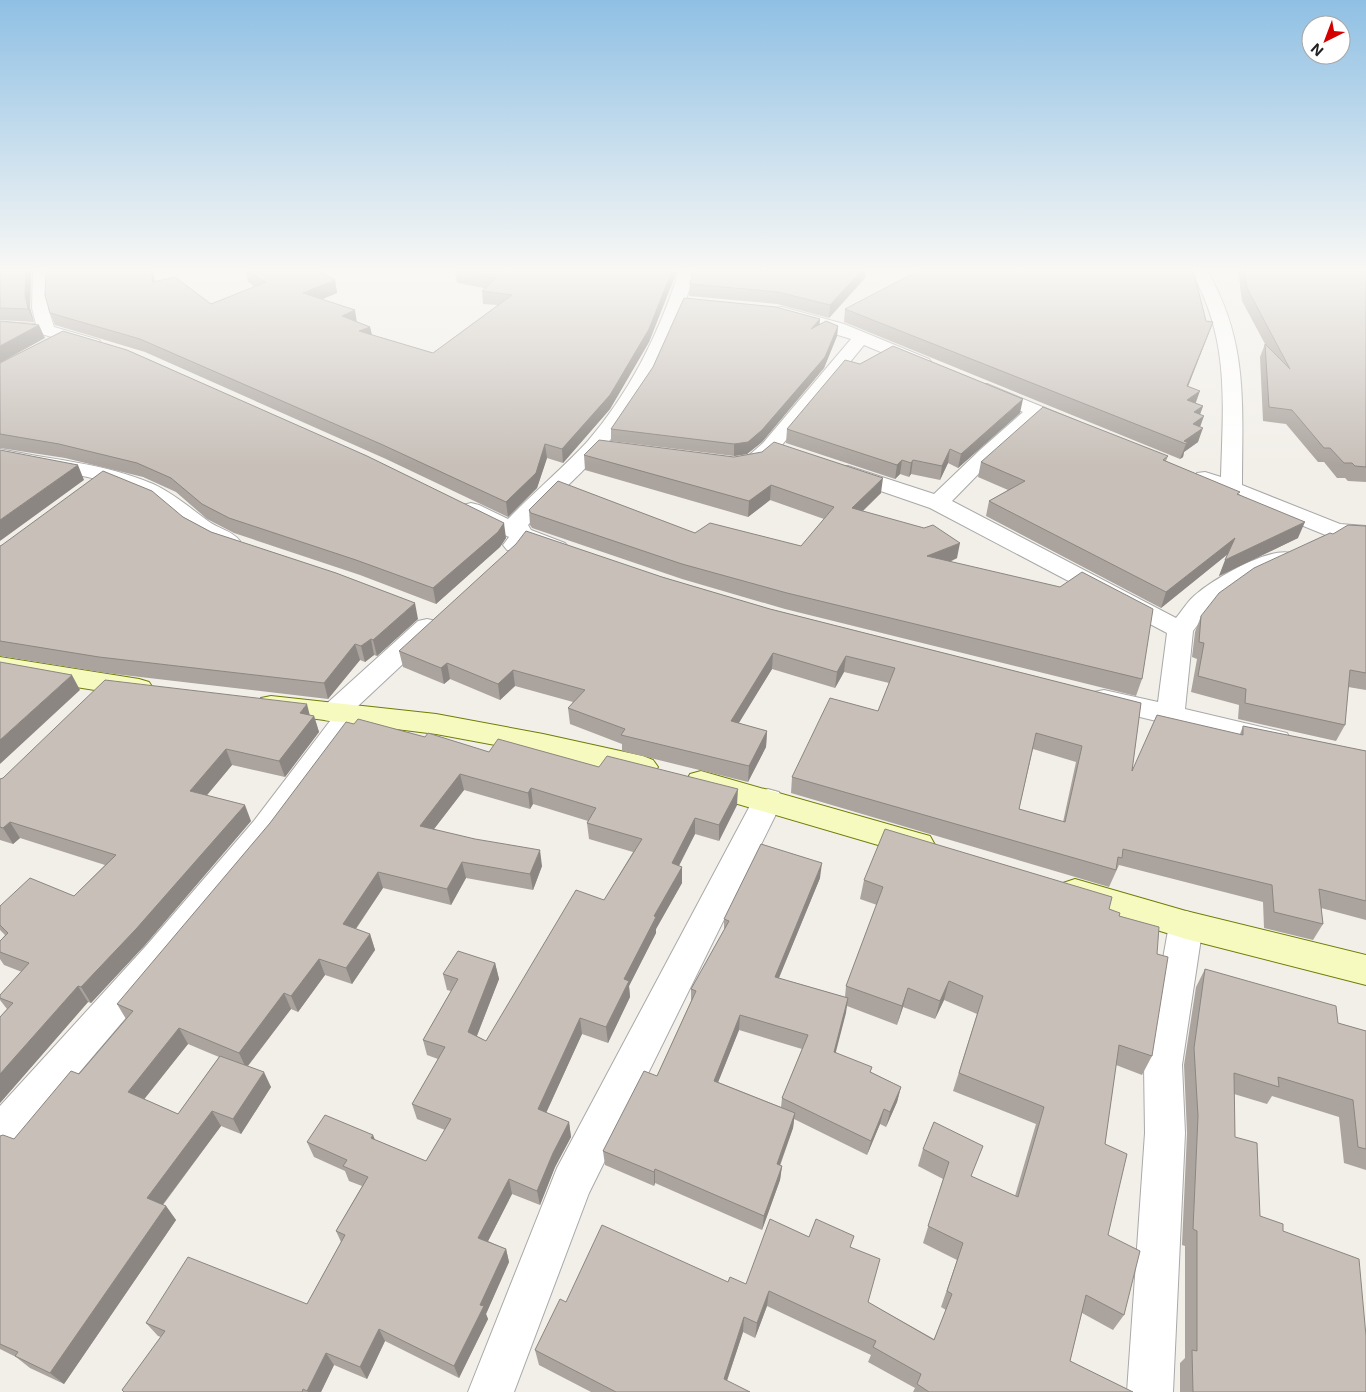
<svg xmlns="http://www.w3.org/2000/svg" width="1366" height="1392" viewBox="0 0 1366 1392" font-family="Inter,sans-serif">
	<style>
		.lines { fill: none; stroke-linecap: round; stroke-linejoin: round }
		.street-casing { stroke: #a9a9a9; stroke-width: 2 }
		.secondary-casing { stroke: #707d05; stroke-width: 2 }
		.street { fill: #fff; fill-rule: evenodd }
		.secondary { fill: #f7fabf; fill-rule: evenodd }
		.wall { fill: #aba49e; fill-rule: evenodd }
		.shaded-wall { fill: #8b8681 }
		.building { fill: #c7bfb8; stroke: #8b8681; fill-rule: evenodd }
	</style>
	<rect width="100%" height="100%" fill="#f2efe9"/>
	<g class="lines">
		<defs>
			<path id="street" d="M33 271H49L48 308 54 327 99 340 102 344 99 348 93 349 45 335 0 332V322L36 324 32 308Z
				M679 271H695C676 337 646 396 603 449 580 476 552 499 528 525L531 530 565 543 569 548 565 553 557 555 527 545 523 550 515 552 507 550 503 545 509 537 463 515 460 510 463 505 471 503 479 505 508 519C533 493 562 469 587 442 630 392 659 334 679 271Z
				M1191 271H1207C1249 341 1242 407 1242 485L1340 524 1366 526V540L1328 536 1197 483 1194 478 1197 473 1205 472 1221 477C1223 402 1230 339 1191 271Z
				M782 307 844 324 929 359 932 363 929 367H917L864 345 777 451C765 462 753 473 736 468L732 464 736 460 747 457 763 443 851 339 776 316 774 312 776 308Z
				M987 384 1079 422 1082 426 1079 430 1072 432 1065 430 1039 419 994 458 952 501 1176 618C1182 611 1187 602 1194 596 1212 580 1267 547 1291 553L1295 558 1291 563 1246 582 1211 607 1193 631 1185 709 1287 733 1291 740 1287 747 1277 750 1094 706 1090 699 1094 692 1104 690 1158 702 1167 633 930 508 840 477 837 472 840 467 848 466 934 494 980 450 1023 412 980 394 978 390 980 386Z
				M0 449C51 460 105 463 153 484 173 493 190 508 208 521 217 528 233 531 240 541L236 546C208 553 174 515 151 501 107 473 50 473 0 461Z
				M427 619 436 621 440 627 436 633 358 706 365 714 361 721 275 838 170 966 14 1149 0 1154V1106L146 946 253 822 330 721 324 720 320 713 324 706 418 621Z
				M768 789 779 792 783 800 589 1193 514 1392H468L557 1168 753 800 757 792Z
				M1186 911 1198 915 1203 925 1182 1065 1185 1133 1173 1392H1127L1145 1133 1144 1065 1169 925 1174 915Z"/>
			<path id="secondary" d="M0 657 139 679 149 682 153 688 149 694 139 697 0 675Z
				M271 696 436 714 543 734 643 756 653 760 658 767 653 774 643 778 543 754 436 734 261 712 257 705 261 698Z
				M701 771 919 833 930 836 935 845 930 854 919 857 690 790 686 782 690 774Z
				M1075 879 1186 911 1366 955V985L1186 939 1063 901 1059 892 1063 883Z"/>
		</defs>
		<use href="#street" class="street-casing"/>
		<use href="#secondary" class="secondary-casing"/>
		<use href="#street" class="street"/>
		<use href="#secondary" class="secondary"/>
	</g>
	<path class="wall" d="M0 271H31L30 308 34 322 0 320Z
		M46 271H153L155 282 211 304 255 287 248 282 245 271H319L335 280 337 293 322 299 357 322 370 327 372 335 433 353 498 305 483 304 482 291 484 288 457 283 455 271H677L649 342 610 409 563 463 547 458 537 488 508 517 386 459 145 352 55 325 50 313Z
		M1238 271H1366V482L1348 481 1345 478H1337L1324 462H1318L1286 424 1263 421 1260 357 1265 344 1242 301Z
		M865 278 829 318 777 304 689 296 690 284Z
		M845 309 1206 321 1213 322 1188 387 1196 403 1203 406 1200 414V427L1198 442 1184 452 1183 457 1180 459 844 322Z
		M820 319 819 325 838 326 837 336 824 368 762 442 747 454 734 456 611 441V429Z
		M0 363 506 538 500 547 436 604 360 575 234 533 207 519 176 492 143 477 65 458 0 448Z
		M1020 413 958 468 948 463 940 480 911 474 909 477 900 474 895 479 786 443 787 429Z
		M584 455 881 493 863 511 957 558 950 562 1142 679 1136 696 785 609 682 579 532 528 530 525 529 510 695 533 801 546 824 519 770 500 748 517 585 470Z
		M1168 456 1166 461 1239 494 1298 538 1219 576 1228 554 1161 608 986 516 989 501 1008 490 978 477 981 462Z
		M183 517 211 532 418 619 377 656 374 655 365 662 360 660 328 699 106 673 0 656V546Z
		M1366 526V690L1348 687 1345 725 1336 741 1238 719 1239 705 1191 692 1197 659 1192 657 1195 632 1201 616 1333 534Z
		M662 577 770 609 1141 703 1132 771 1240 734 1243 726 1366 751V920L1321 908 1323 924 1313 940 1264 928 1263 902 1119 865 1109 887 791 793 792 777 878 711 889 683 844 672 835 688 772 669 739 723 767 731 766 747 748 782 622 751V744L570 724 568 708 573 702 515 686 500 700 450 679 444 684 403 667 399 651ZM1033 749 1076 762 1063 822 1019 809Z
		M310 715 314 716 319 732 285 777 232 765 207 795 251 821 145 945 91 1003 88 1002 0 1103V1017L7 1009 0 1000V995L22 972 4 965 0 959V941L5 935 0 930V906L74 896 105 865 20 838 13 844 0 840V779Z
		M425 737 489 752 737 805 719 841 695 834 679 866 682 867V883L656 929V933L629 986 630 997 608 1043 582 1034 546 1113 569 1122 571 1137 555 1167 540 1205 512 1194 488 1241 506 1249 509 1262 486 1314 488 1319 459 1378 385 1341 367 1379 334 1365 321 1392H124L122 1390 161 1337 158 1336 146 1323 307 1304 341 1242 336 1231 362 1186 349 1181 345 1171 314 1157 307 1142 376 1140 426 1161 445 1130 417 1119 412 1104 438 1059 427 1055 423 1040 451 991 447 990 443 974 495 963 499 979 477 1036 486 1041 604 900 633 852 589 839 587 823 588 821 533 804 530 809 464 790 434 829 542 866 533 890 466 878 451 905 383 888 356 929 370 934 375 950 352 984 325 975 298 1012 291 1009 248 1066 271 1087 241 1134 221 1126 163 1205 166 1206 176 1220 64 1384 30 1368 16 1357 0 1349V1136L14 1139 79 1074 126 1019 117 1004ZM188 1044 219 1057 178 1114 144 1099Z
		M820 878 779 978 845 997 846 986 877 905 860 899 864 880 1109 909 1119 916 1152 1056 1142 1075 1116 1065 1105 1144 1108 1235 1124 1315 1113 1330 1082 1313 1070 1361 1133 1392H913L915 1388 868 1362 871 1355 767 1306 755 1338 743 1332 727 1381 750 1392H591L539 1365 535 1350 566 1302 728 1282 746 1284 809 1237 851 1247 868 1302 934 1339 946 1310 941 1307 957 1260 923 1243 943 1179 918 1166 923 1149 934 1122 971 1176 1015 1196 1036 1124 953 1091 977 1014 944 1000 935 1019 903 1007 897 1025 847 1006 835 1052 871 1072 901 1087 897 1102 886 1127 880 1124 867 1155 794 1119 793 1128 780 1166H782L780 1180 762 1230 655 1183 654 1186 605 1165 603 1151 657 1076 691 1001V989L724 931V919ZM739 1030 802 1049 782 1098 781 1107 718 1082Z
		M1205 969 1338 1023 1366 1031V1170L1344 1163 1339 1117 1272 1096 1267 1104 1234 1094 1235 1137 1260 1216 1283 1231 1366 1392H1180V1363L1185 1358V1246L1182 1245 1187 1133 1184 1065 1196 987Z"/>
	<path class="shaded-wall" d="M26 271H31L30 308 34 322 28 309 25 295Z
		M151 271H153L157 295 153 282Z
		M672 271H677L649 342 610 409 563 463 562 449Z
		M861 271H866L865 278 829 318 830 305Z
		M335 280 337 293 306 306 303 293Z
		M355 310 357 323 342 316Z
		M820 319 819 330 811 329Z
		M1213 322 1208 335 1182 401 1187 386Z
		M39 325 45 338 0 363V346Z
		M838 326 837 336 824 368 762 442 747 454 734 456V444Z
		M370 327 373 340 359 331Z
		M1200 391 1195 405 1187 400Z
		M1023 399 1020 413 958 468 961 454Z
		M1203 406 1198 420 1204 416 1199 430 1193 424 1194 412Z
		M1203 428 1198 442 1184 452 1183 457 1180 459 1186 444 1184 441Z
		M545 444 547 458 537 488 508 517 506 502Z
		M950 449 948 463 940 480 942 466Z
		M902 460 900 474 895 479 897 465Z
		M913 460 911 474 909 477 911 463Z
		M78 465 84 480 0 541V520Z
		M883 478 881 493 850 523 852 508Z
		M771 485 770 500 748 517 749 501Z
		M1305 522 1298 538 1219 576 1225 560Z
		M504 523 506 538 500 547 436 604 433 588Z
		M1235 538 1229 553 1161 608 1166 592Z
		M960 543 957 558 925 572 927 556Z
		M415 603 418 619 377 656 373 640Z
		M371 639 374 655 365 662 361 646Z
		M355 644 360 660 328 699 324 683Z
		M773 653 772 669 730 737 731 721Z
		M846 656 844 672 835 688 837 672Z
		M447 663 450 679 444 684 441 668Z
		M513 670 515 686 500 700 498 684Z
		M72 675 80 690 0 764V740Z
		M307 704 311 720 314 716 319 732 285 777 279 761 300 713Z
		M767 731 766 747 748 782 749 766Z
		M226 749 232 765 197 807 190 791Z
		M460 774 464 790 424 842 420 826Z
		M531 788 533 804 530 809 528 793Z
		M738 789 737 805 719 841V825Z
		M245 805 251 821 145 945 91 1003 81 987Z
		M695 818V834L672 879V863Z
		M10 822 20 838 13 844 3 828Z
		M540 850 542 866 533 890 530 874Z
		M462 862 466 878 451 905 447 889Z
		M822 863 820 878 773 992 775 977Z
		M682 867V883L656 929V933L629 986 630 997 608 1043 606 1027 624 979 654 916Z
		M378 872 383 888 348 940 343 924Z
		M370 934 375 950 352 984 346 968Z
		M319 959 325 975 298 1012 291 996Z
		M495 963 499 979 472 1048 468 1032Z
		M949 981 944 1000 935 1019 940 1001Z
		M78 986 88 1002 0 1103V1074Z
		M908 988 903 1007 897 1025 902 1006Z
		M284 993 291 1009 246 1068 239 1053Z
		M848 998 846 1013 832 1067 834 1052Z
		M740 1015 739 1030 713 1095 714 1081Z
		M580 1018 582 1034 541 1124 538 1109Z
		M179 1028 188 1044 138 1107 128 1092Z
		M264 1072 271 1087 241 1134 233 1119Z
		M901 1087 897 1102 886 1127 890 1112Z
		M884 1109 880 1124 867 1155 871 1141Z
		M212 1111 221 1126 157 1212 147 1198Z
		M795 1113 793 1128 775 1178 777 1164Z
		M569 1122 571 1137 555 1167 540 1205 537 1191 553 1153Z
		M373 1135 379 1149 371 1138Z
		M782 1166 780 1180 762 1230 764 1216Z
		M655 1169V1183L654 1186V1172Z
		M509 1179 512 1194 483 1251 478 1238Z
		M166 1206 176 1220 64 1384 50 1373Z
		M506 1249 509 1262 486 1314 488 1319 459 1378 454 1366 480 1305Z
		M769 1291 767 1306 755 1338 757 1323Z
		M744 1317 743 1332 723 1392 724 1379Z
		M379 1329 385 1341 367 1379 360 1367Z
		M326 1353 334 1365 321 1392H308L307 1391Z"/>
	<path class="building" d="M0 271H26L25 295 28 309 0 308Z
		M46 271H151L153 282 175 277 211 304 266 282 247 271H319L335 280 303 293 355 310 342 316 370 327 359 331 433 353 512 295 482 291 496 278 459 271H672L649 329 610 395 562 449 545 444 536 473 506 502 383 445 140 339 50 313 45 295Z
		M693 271H861L830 305 778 292 690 284Z
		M918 271H1193L1194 273 1206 321 1213 322 1187 386 1200 391 1187 400 1203 406 1194 412 1204 416 1193 424 1203 428 1184 441 1188 443 1186 444 845 309Z
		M1244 271H1366V467L1355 466 1352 463H1344L1330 448H1324L1292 410 1269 407 1265 344 1290 369 1247 288Z
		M684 298 776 307 820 319 811 329 826 321 838 326 825 357 762 430 748 442 734 444 611 429 653 367Z
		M0 321 39 325 0 346Z
		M63 331 127 350 367 456 504 523 498 532 433 588 356 560 229 518 202 504 171 478 137 463 59 444 0 434V363Z
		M893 346 1023 399 961 454 950 449 942 466 913 460 911 463 902 460 897 465 787 429 845 360 860 364Z
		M1043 407 1168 456 1163 460 1240 492 1237 494 1305 522 1225 560 1235 538 1166 592 989 501 1025 481 981 462Z
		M599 440 734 457 762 452 774 442 883 478 852 508 924 528 933 525 960 543 927 556 1060 587 1082 572 1153 609 1142 679 787 593 682 564 531 513 529 510 558 481 695 533 710 523 801 546 834 507 771 485 749 501 584 455Z
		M0 450 78 465 0 520Z
		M103 471 152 491 183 517 211 532 336 573 415 603 373 640 371 639 361 646 355 644 324 683 99 657 0 641V546L2 545Z
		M1348 525 1366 526V673L1350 670 1345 725 1245 703 1246 689 1198 676 1204 643 1199 642 1201 616 1219 593 1254 568 1330 533 1333 534Z
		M526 531 662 577 770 609 1141 703 1132 771 1157 715 1243 735V726L1366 751V901L1319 889 1323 924 1274 912 1272 885 1123 849 1122 858 1118 857 1116 870 792 777 830 698 878 711 895 668 846 656 837 672 773 653 731 721 767 731 749 766 621 735 625 729 568 708 585 690 513 670 498 684 447 663 441 668 399 651 516 544ZM1036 733 1082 746 1065 822 1019 809Z
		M0 662 72 675 0 740Z
		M105 680 307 704 300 713 314 716 279 761 226 749 190 791 245 805 136 929 81 987 78 986 0 1074V1017L13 1003 0 998V995L29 963 0 952V941L8 933 0 925V906L30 878 74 896 116 855 10 822 3 828 0 827V779L3 778Z
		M358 719 425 737 428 733 489 752 498 739 599 767 607 756 738 789 719 825 695 818 672 863 682 867 654 916 656 917 624 979 629 981 606 1027 580 1018 538 1109 569 1122 553 1153 537 1191 509 1179 478 1238 506 1249 480 1305 484 1306 454 1366 379 1329 360 1367 326 1353 307 1391 303 1389 302 1392H124L122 1390 165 1331 146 1323 188 1257 307 1304 345 1235 336 1231 368 1177 343 1166 347 1160 307 1142 325 1115 373 1135 371 1138 426 1161 451 1119 412 1104 445 1047 423 1040 458 979 443 974 458 951 495 963 468 1032 486 1041 576 890 604 900 642 839 587 823 596 808 531 788 528 793 460 774 420 826 475 839 540 850 530 874 462 862 447 889 378 872 343 924 370 934 346 968 319 959 291 996 284 993 239 1053 179 1028 128 1092 178 1114 220 1056 264 1072 233 1119 212 1111 147 1198 166 1206 50 1373 15 1356 18 1352 0 1344V1136L3 1135 14 1139 71 1071 79 1074 133 1011 117 1004 270 823 346 722 354 724Z
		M885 829 1112 897 1109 909 1120 913 1119 916 1159 927 1157 954 1168 957 1152 1056 1119 1045 1105 1144 1127 1154 1108 1235 1140 1251 1124 1315 1086 1295 1070 1361 1133 1392H929L917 1384 921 1374 873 1347 876 1341 769 1291 757 1323 744 1317 724 1379 750 1392H616L535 1350 560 1299 566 1302 602 1225 728 1282 730 1277 746 1284 770 1219 809 1237 816 1219 854 1236 850 1247 880 1259 868 1302 934 1340 952 1294 947 1291 963 1243 928 1226 949 1162 923 1149 934 1122 983 1146 971 1176 1018 1197 1044 1107 959 1073 983 996 949 981 940 1001 908 988 902 1006 846 986 883 887 864 880Z
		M761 844 822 863 775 977 848 998 834 1052 872 1067 870 1072 901 1087 890 1112 884 1109 871 1141 782 1098 808 1035 740 1015 714 1081 795 1113 777 1164 782 1166 764 1216 655 1169 654 1172 603 1151 644 1071 657 1076 696 991 691 989 729 921 724 919Z
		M1205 969 1336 1006 1338 1023 1366 1031V1149L1358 1147 1353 1100 1278 1077 1279 1087 1234 1073 1235 1137 1257 1143 1260 1216 1283 1224V1231L1359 1259 1366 1336V1392H1193L1192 1350 1197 1351V1231L1193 1229 1198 1116 1194 1048Z"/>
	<linearGradient id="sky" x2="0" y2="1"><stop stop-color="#8fc0e4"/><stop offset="0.58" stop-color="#f9f8f5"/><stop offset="1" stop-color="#f9f8f5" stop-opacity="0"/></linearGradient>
	<rect width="1366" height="466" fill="url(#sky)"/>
	<g transform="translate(1326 40) rotate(222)"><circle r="24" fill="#ffffff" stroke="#a7a7a7"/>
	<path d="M0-4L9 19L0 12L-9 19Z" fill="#d40000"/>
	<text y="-8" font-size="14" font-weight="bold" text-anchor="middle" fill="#222222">N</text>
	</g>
</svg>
